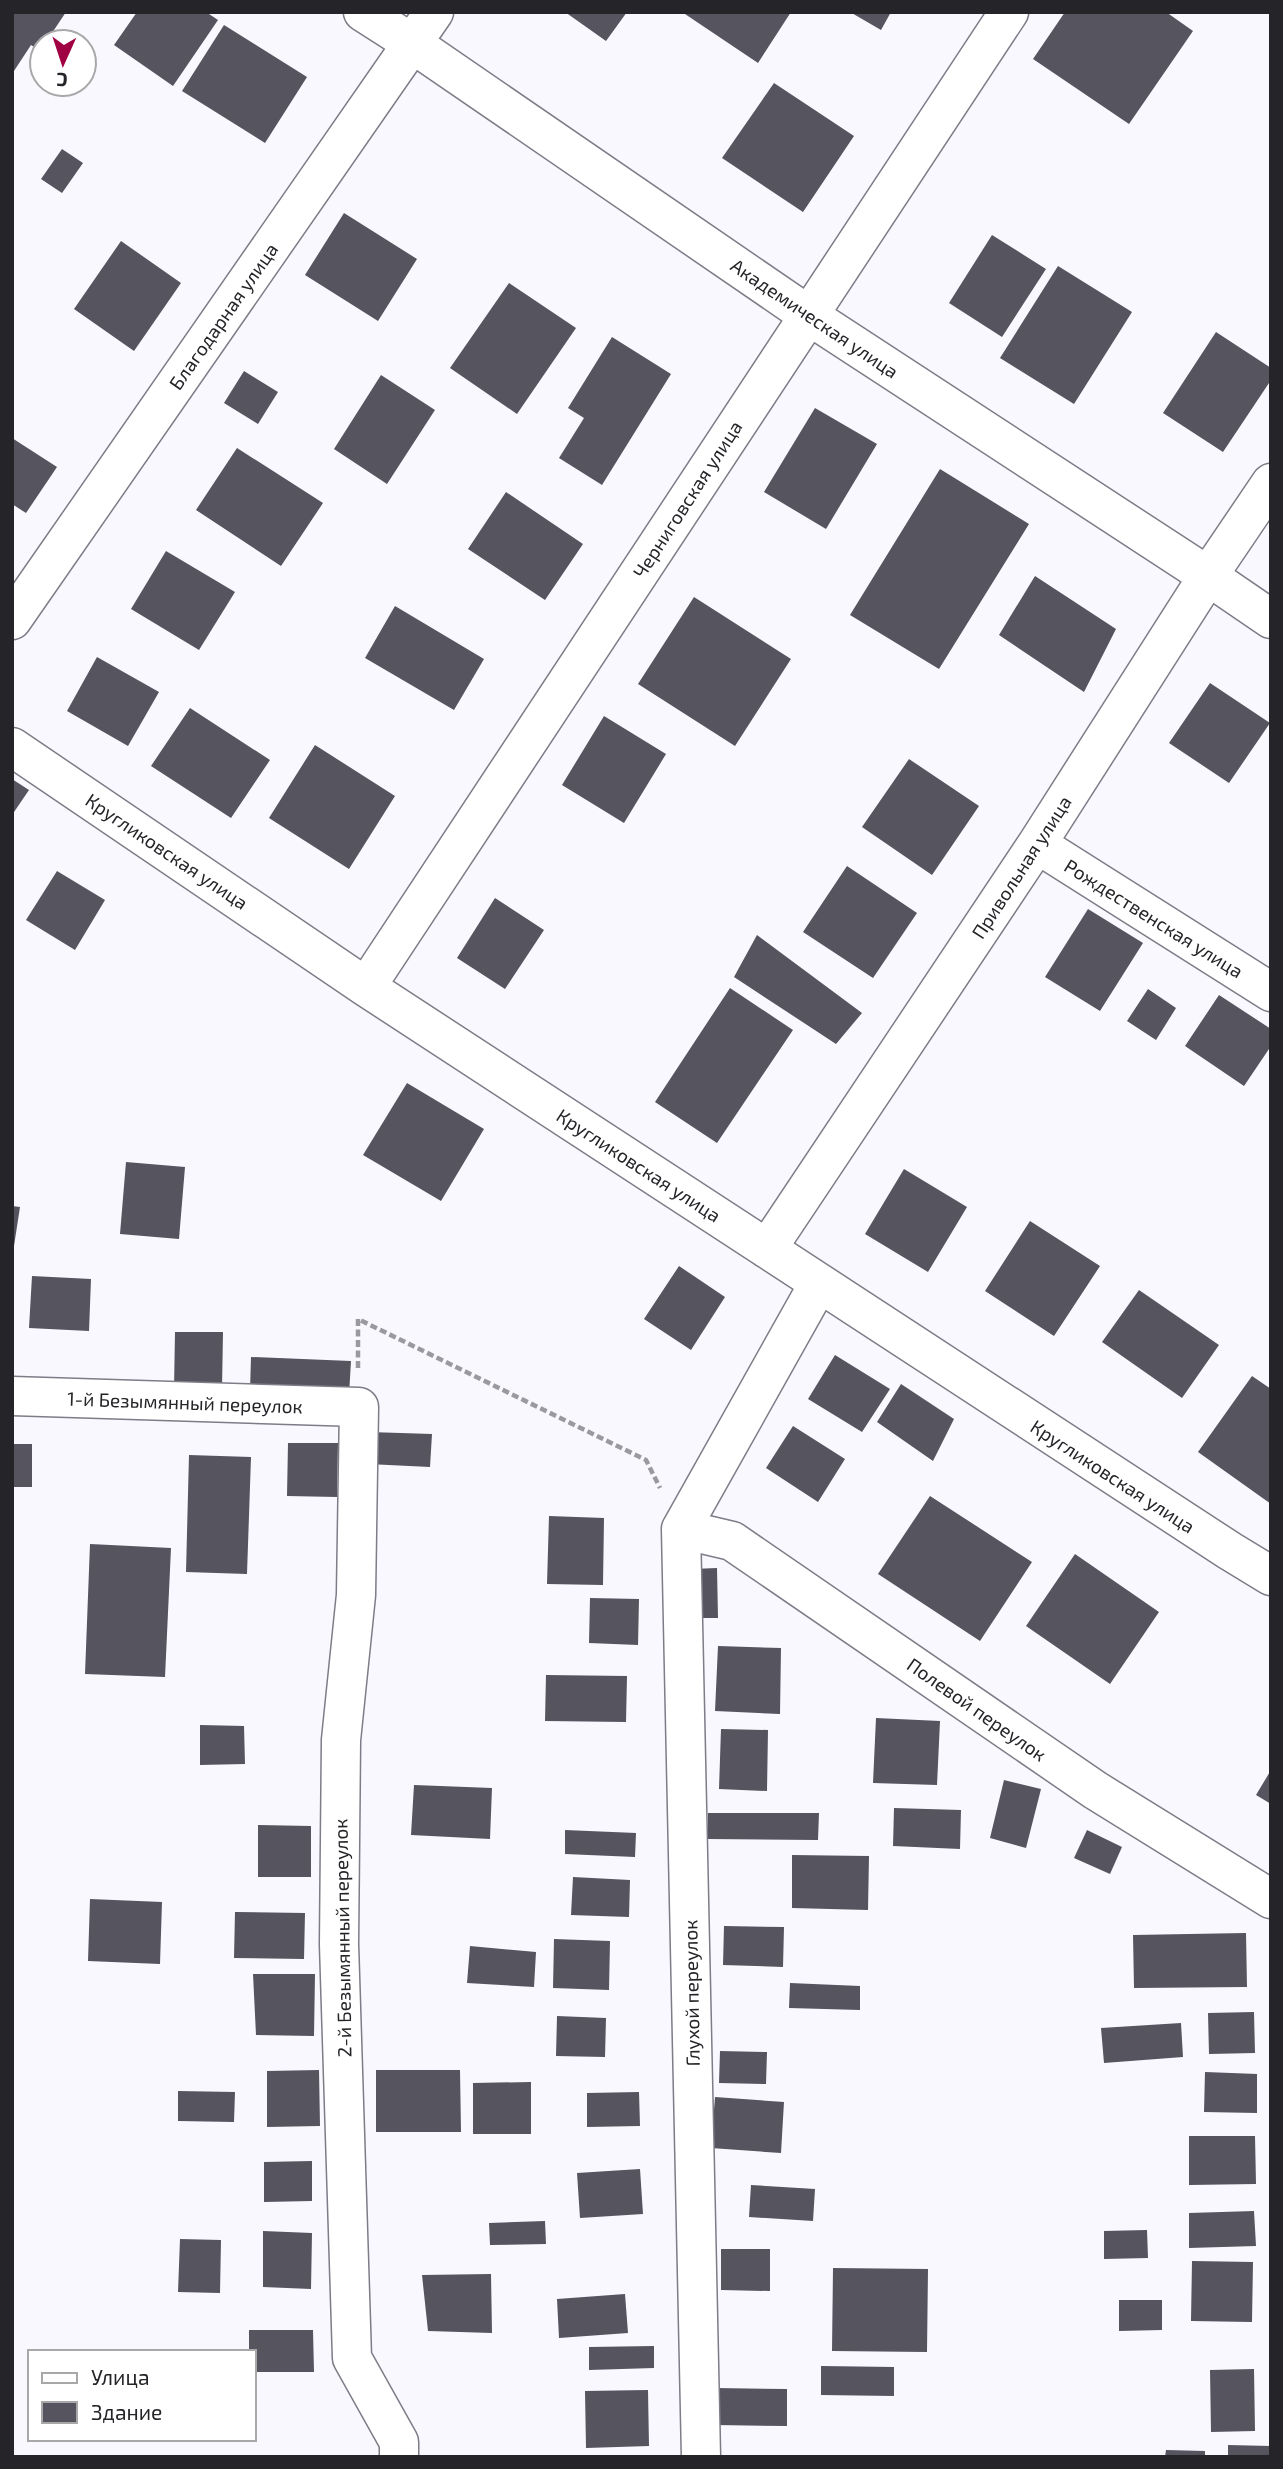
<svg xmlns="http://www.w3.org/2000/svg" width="1283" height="2469" viewBox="0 0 1283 2469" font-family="'Exo 2',sans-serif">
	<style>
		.building { fill: #55545f }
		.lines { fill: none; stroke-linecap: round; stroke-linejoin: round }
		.minor-casing { stroke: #7d7c87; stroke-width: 41 }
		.path { stroke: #9a999f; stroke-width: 4.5; stroke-dasharray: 7 3.5; stroke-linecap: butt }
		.minor { stroke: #fff; stroke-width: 38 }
		.labels { text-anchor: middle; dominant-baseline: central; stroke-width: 7; stroke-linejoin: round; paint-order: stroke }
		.street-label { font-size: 19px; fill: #252529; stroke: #fff }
	</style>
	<rect width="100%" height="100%" fill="#f9f8fe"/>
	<path class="building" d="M12 12H66L46 42H42L40 51 31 45 12 74Z
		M137 12H206L218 20 173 86 114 45Z
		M565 12H627L606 41Z
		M682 12H791L758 63Z
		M850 12H891L881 30Z
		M1065 12H1166L1193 31 1129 124 1033 59Z
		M224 25 307 77 265 143 182 91Z
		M774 83 854 136 803 212 722 158Z
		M62 149 83 163 62 193 41 179Z
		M344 213 417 259 378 321 305 275Z
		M992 235 1046 269 1002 337 949 303Z
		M121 241 181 283 134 351 74 309Z
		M1058 266 1132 312 1074 404 1000 358Z
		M509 283 576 328 517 414 450 368Z
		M1216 332 1271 368V380L1223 452 1163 413Z
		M612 337 671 374 602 485 559 458 584 418 568 408Z
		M244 371 278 392 258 424 224 403Z
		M381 375 435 410 387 484 334 449Z
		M815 408 877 444 826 529 764 492Z
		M12 438 57 467 26 513 12 504Z
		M237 448 323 503 281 566 196 510Z
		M940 469 1029 524 939 669 850 615Z
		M506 492 583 544 545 600 468 549Z
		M166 551 235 592 199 650 131 609Z
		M1035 576 1116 629 1084 692 999 635Z
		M694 597 791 659 735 746 638 684Z
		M395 606 484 659 454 710 365 658Z
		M97 657 159 692 128 746 67 711Z
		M1210 683 1270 723 1229 783 1169 743Z
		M190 708 270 760 231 818 151 766Z
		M604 716 666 754 624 823 562 785Z
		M315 745 395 796 349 869 269 818Z
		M909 759 979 806 932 875 862 827Z
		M12 779 29 790 12 815Z
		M847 866 917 913 873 978 803 932Z
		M57 871 105 900 75 950 26 920Z
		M495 898 544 930 505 989 457 958Z
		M1088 909 1143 943 1100 1011 1045 977Z
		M757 935 862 1013 836 1044 734 977Z
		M730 988 793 1030 717 1143 655 1102Z
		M1148 989 1176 1008 1156 1040 1127 1021Z
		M1219 995 1271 1029V1046L1244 1086 1185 1046Z
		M407 1083 484 1129 441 1201 363 1155Z
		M126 1162 185 1167 179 1239 120 1234Z
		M904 1169 967 1207 928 1272 865 1234Z
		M12 1206 20 1207 14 1246H12Z
		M1030 1221 1100 1266 1054 1336 985 1291Z
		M679 1266 725 1297 691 1350 644 1319Z
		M32 1276 91 1279 89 1331 29 1328Z
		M1139 1290 1219 1345 1182 1398 1102 1342Z
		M175 1332H223L222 1389H174Z
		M835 1355 890 1389 862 1432 808 1399Z
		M251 1357 351 1361 349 1395 250 1391Z
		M1252 1376 1271 1389V1504L1198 1452Z
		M901 1384 954 1419 933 1461 877 1422Z
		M793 1426 845 1459 818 1502 766 1468Z
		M369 1432 432 1434 430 1467 368 1464Z
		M288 1443H338L337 1497 287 1496Z
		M12 1444H32V1487H12Z
		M189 1455 251 1457 247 1574 186 1572Z
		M930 1496 1032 1562 980 1641 878 1574Z
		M549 1516 604 1518 603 1585 547 1584Z
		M90 1544 171 1548 165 1677 85 1674Z
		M1075 1554 1159 1612 1110 1684 1026 1626Z
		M717 1568 718 1618H693L692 1569Z
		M590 1598 639 1599 638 1645 589 1643Z
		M718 1646 781 1648 780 1714 715 1711Z
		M546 1675 627 1676 626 1722 545 1721Z
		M876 1718 940 1721 937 1785 873 1783Z
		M200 1725 244 1726 245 1764 200 1765Z
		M721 1729 768 1730 767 1791 719 1789Z
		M1271 1770V1804L1256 1795Z
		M1004 1780 1041 1789 1026 1848 990 1838Z
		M414 1785 492 1788 490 1839 411 1835Z
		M894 1808 961 1810 960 1849 893 1846Z
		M708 1813H819L818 1840 708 1839Z
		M258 1825 311 1826V1877H258Z
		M565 1830 636 1833 635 1857 565 1854Z
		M1087 1830 1122 1847 1110 1874 1074 1858Z
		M792 1855 869 1856 868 1910 792 1908Z
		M573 1877 630 1880 629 1917 571 1915Z
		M90 1899 162 1902 160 1964 88 1961Z
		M235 1912 305 1913 304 1959 234 1958Z
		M724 1926 784 1927 783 1967 723 1965Z
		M1246 1933 1247 1987 1134 1988 1133 1935Z
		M554 1939 610 1941 609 1990 553 1988Z
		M470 1946 536 1952 534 1987 467 1983Z
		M253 1974H315L314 2036 256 2035Z
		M790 1983 860 1986V2010L789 2008Z
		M1254 2012 1255 2053 1209 2054 1208 2013Z
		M557 2016 606 2018 605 2057 556 2056Z
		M1181 2023 1183 2057 1104 2063 1101 2028Z
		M720 2051 767 2052 766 2084 719 2083Z
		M319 2070 320 2126 267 2127V2071Z
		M376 2070H460L461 2132H376Z
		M1205 2072 1257 2074V2113L1204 2112Z
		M531 2082V2134H473V2083Z
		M178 2091 235 2092 234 2122 178 2121Z
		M639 2092 640 2126 587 2127V2093Z
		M715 2097 784 2102 781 2153 711 2148Z
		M1189 2136H1255L1256 2184 1189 2185Z
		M312 2161V2201L264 2202V2162Z
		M640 2169 643 2214 580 2218 577 2173Z
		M751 2185 815 2189 813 2221 749 2217Z
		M1254 2211 1256 2246 1189 2248V2213Z
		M545 2221 546 2244 490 2245 489 2223Z
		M1147 2230 1148 2258 1104 2259V2231Z
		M263 2231 312 2233 311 2289 263 2287Z
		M180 2239 221 2240 220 2293 178 2292Z
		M721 2249H770V2291L721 2290Z
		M1192 2261 1253 2262 1252 2322 1191 2321Z
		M833 2268 928 2269 927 2352 832 2351Z
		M491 2274 492 2333 428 2331 422 2275Z
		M625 2294 628 2333 559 2338 557 2299Z
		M1119 2300H1162V2330L1119 2331Z
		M249 2330H313L314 2372H254V2352H249Z
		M654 2346V2368L589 2370V2347Z
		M821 2366 894 2367V2396L821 2395Z
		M1254 2369 1255 2431 1211 2432 1210 2370Z
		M716 2388 787 2389V2426L715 2425Z
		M648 2390 649 2446 586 2448 585 2391Z
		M1228 2445 1271 2446V2457H1228Z
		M1166 2450 1205 2451V2457H1165Z"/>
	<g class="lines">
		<defs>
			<path id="minor" d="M363 12 413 44 808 315 1208 576 1271 619
				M12 620 434 12
				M12 747 366 987 1230 1551 1271 1576
				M1037 844 1271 992
				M366 987 1009 12
				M767 1249 1037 844 1208 576 1271 483
				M12 1396 359 1407 356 1595 341 1740 339 1944 352 2358 399 2442V2457
				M681 1529 701 2457
				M681 1529 732 1541 1095 1790 1271 1899
				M681 1529 819 1283"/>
		</defs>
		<use href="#minor" class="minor-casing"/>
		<path class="path" d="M358 1368V1319L646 1460 660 1488"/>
		<use href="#minor" class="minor"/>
	</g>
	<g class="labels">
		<g class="street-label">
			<text transform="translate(223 316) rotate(-55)">Благодарная улица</text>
			<text transform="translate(815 318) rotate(34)">Академическая улица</text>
			<text transform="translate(687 499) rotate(-57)">Черниговская улица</text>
			<text transform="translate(167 851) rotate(34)">Кругликовская улица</text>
			<text transform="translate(1021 867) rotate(-57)">Привольная улица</text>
			<text transform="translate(1154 918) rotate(32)">Рождественская улица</text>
			<text transform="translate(639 1165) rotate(33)">Кругликовская улица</text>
			<text transform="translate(185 1402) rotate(2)">1-й Безымянный переулок</text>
			<text transform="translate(1113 1476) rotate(33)">Кругликовская улица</text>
			<text transform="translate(977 1709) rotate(35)">Полевой переулок</text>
			<text transform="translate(342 1938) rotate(-91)">2-й Безымянный переулок</text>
			<text transform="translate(691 1993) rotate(-91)">Глухой переулок</text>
		</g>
	</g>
	<rect width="1283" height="2469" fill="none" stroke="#252529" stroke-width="28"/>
	<rect x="28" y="2350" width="228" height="91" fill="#ffffff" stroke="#a8a8a9" stroke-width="2"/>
	<rect x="42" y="2373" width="35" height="10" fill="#ffffff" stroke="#a8a8a9" stroke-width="2"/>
	<text x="91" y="2385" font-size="21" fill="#252529">Улица</text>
	<rect x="42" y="2402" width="35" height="21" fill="#55545f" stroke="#a8a8a9" stroke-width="2"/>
	<text x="91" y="2420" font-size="21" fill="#252529">Здание</text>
	<g transform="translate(63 63) rotate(183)"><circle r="33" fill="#ffffff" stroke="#a8a8a9" stroke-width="2"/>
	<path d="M0-5L12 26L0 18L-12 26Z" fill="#9f0143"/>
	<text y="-10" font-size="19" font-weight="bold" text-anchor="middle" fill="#252529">С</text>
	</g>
</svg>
